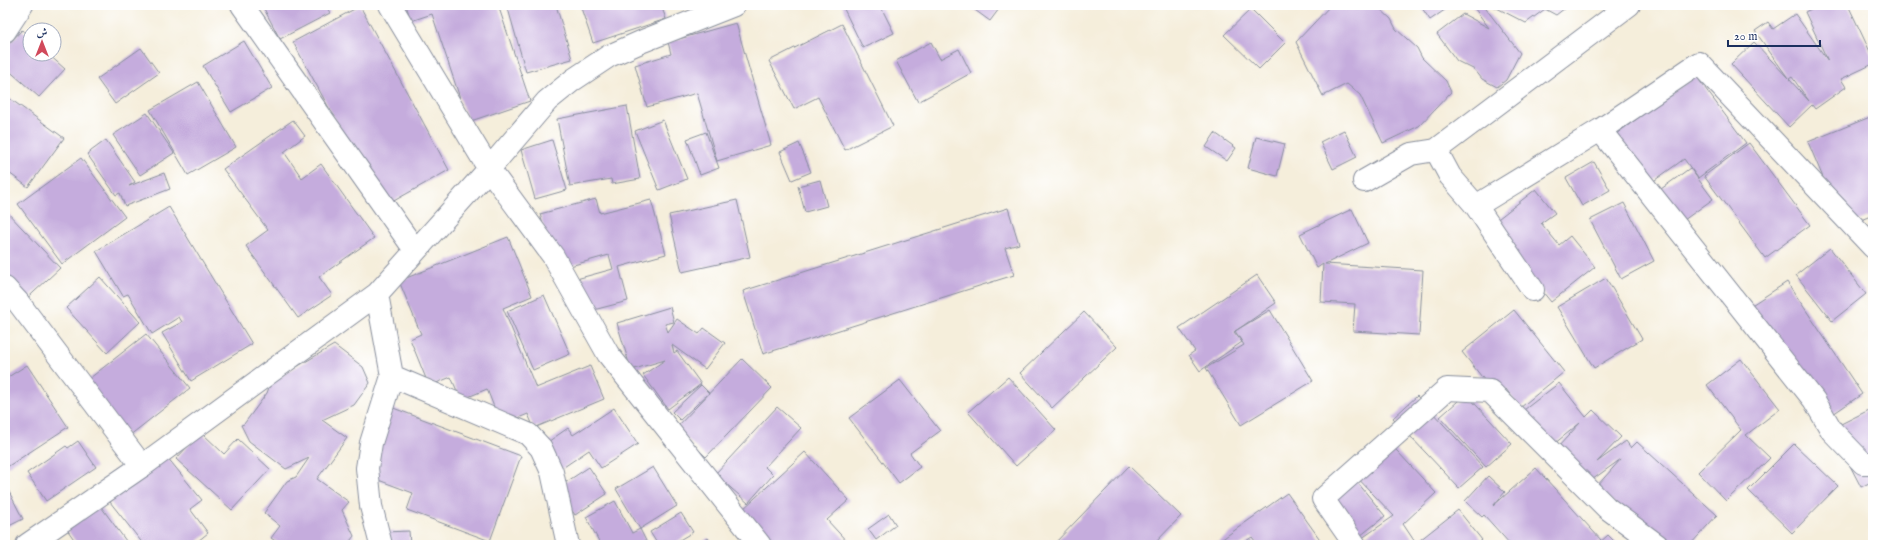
<svg xmlns="http://www.w3.org/2000/svg" width="1878" height="550" viewBox="0 0 1878 550" font-family="'IM FELL English',Amiri,serif">
	<style>
		.building { fill: #c5acdd; fill-rule: evenodd }
		.lines { fill: none; stroke-linecap: round; stroke-linejoin: round }
		.minor-casing { stroke: #888e9c; stroke-width: 24 }
		.minor { stroke: #fff; stroke-width: 22 }
	</style>
	<rect width="100%" height="100%" fill="#fff"/>
	<filter id="ink" filterUnits="userSpaceOnUse"><feTurbulence type="fractalNoise" baseFrequency=".025" numOctaves="2"/><feDisplacementMap in="SourceGraphic" scale="8" xChannelSelector="R" yChannelSelector="G"/><feConvolveMatrix kernelMatrix="1 2 1 2 8 2 1 2 1" color-interpolation-filters="sRGB"/></filter>
	<filter id="wash" filterUnits="userSpaceOnUse"><feTurbulence type="fractalNoise" baseFrequency=".012" numOctaves="4" result="noise"/><feDisplacementMap in="SourceGraphic" scale="16" xChannelSelector="R" yChannelSelector="G"/><feGaussianBlur stdDeviation="0.9" result="paint"/><feColorMatrix in="noise" values="0 0 0 0 0 0 0 0 0 0 0 0 0 0 0 0 0 1.4 0 .05"/><feComposite in="paint" operator="in"/></filter>
	<g filter="url(#wash)">
		<rect width="100%" height="100%" fill="#f5eedb"/>
		<g id="blocks">
			<path class="building" d="M262 5H326L330 13 280 39Z
				M406 5H498L530 101 468 122 432 14 411 21Z
				M507 5H556L572 59 526 72Z
				M580 5H661L666 19 593 43Z
				M842 5H880L894 33 863 48Z
				M968 5H1002L990 21Z
				M1331 5H1376L1391 19 1396 29 1417 48 1422 58 1446 81 1451 92 1419 126 1383 143 1360 95 1347 84 1323 96 1296 42Z
				M1420 5H1452L1430 20Z
				M1472 5H1483L1520 53 1506 80 1497 87 1482 79 1475 70 1457 61 1437 34 1463 14 1489 28Z
				M1491 5H1569L1556 15 1545 9 1526 23Z
				M1819 5H1848L1873 58V64L1841 79 1846 87 1815 109 1812 105 1789 127 1731 64 1754 42 1788 78 1755 31 1768 22 1773 29 1795 14 1828 61 1805 12ZM1792 77 1809 101 1789 79Z
				M360 6 449 170 383 207 293 42Z
				M1251 9 1285 43 1259 69 1224 35Z
				M736 23 771 145 717 161 697 93 647 107 635 65 671 54 668 42Z
				M842 24 893 126 845 150 818 97 794 109 769 61Z
				M22 30 30 37V54H48L65 69 39 97 5 67V48Z
				M244 41 272 88 231 112 203 66Z
				M931 42 940 59 959 49 971 73 918 102 896 61Z
				M141 48 159 73 115 104 97 79Z
				M1696 76 1746 143 1698 178 1684 159 1644 188 1609 139Z
				M198 82 236 147 188 175 150 110Z
				M5 95 64 138 28 187 5 170Z
				M627 106 640 179 612 184 611 179 570 186 557 119Z
				M147 113 174 153 140 175 113 135Z
				M1870 117 1873 125V215L1844 227 1808 142Z
				M293 120 305 136 284 152 302 178 321 164 374 238 319 277 332 295 298 318 246 246 268 230 223 169Z
				M663 120 687 179 659 190 635 131Z
				M1344 130 1357 157 1333 169 1320 142Z
				M706 132 719 168 700 175 687 139Z
				M1215 133 1236 148 1227 161 1206 147Z
				M1256 137 1285 144 1277 176 1248 168Z
				M106 140 135 182 129 186 164 173 170 189 125 206 120 193 116 195 87 154Z
				M552 140 567 190 535 199 521 150Z
				M799 143 811 172 792 180 780 152Z
				M1749 143 1810 225 1765 258 1704 176Z
				M81 158 125 217 62 264 18 204Z
				M1594 162 1610 190 1582 206 1566 178Z
				M1690 168 1713 199 1673 228 1650 197Z
				M820 180 827 206 805 212 798 186Z
				M1536 189 1555 213 1541 223 1559 245 1570 236 1595 267 1551 302 1489 226Z
				M596 199 600 213 651 200 666 254 619 267 628 301 578 314 569 281 613 269 609 255 556 270 540 214Z
				M737 200 750 257 682 272 669 215Z
				M1624 203 1654 261 1621 279 1590 220Z
				M169 207 252 344 191 381 162 333 182 322 179 317 152 334 128 294 123 296 96 251Z
				M1008 208 1019 244 1005 248 1014 275 763 354 743 291Z
				M1352 209 1368 243 1325 264 1423 270 1419 335 1353 331 1355 304 1321 302 1323 264 1317 268 1300 234Z
				M5 210 60 268 21 304 5 288Z
				M508 237 532 296 503 308 536 388 590 366 604 399 534 428 528 414 501 425 487 389 461 400 451 377 429 386 410 339 421 334 399 281Z
				M1830 248 1866 294 1832 321 1796 275Z
				M1257 275 1276 303 1234 332 1242 342 1200 371 1189 355 1195 351 1179 328Z
				M100 277 140 322 107 353 66 308Z
				M1606 278 1642 339 1594 368 1557 307Z
				M1787 282 1862 394 1820 423 1744 310Z
				M544 295 570 354 533 370 507 311Z
				M670 307 674 322 665 324 668 332 677 319 699 334 704 328 725 343 705 369 672 345 674 353 677 351 701 384 668 409 643 375 665 360 631 370 617 323Z
				M1270 310 1313 381 1241 425 1206 368 1244 345 1235 331Z
				M1514 310 1564 372 1520 408 1506 389 1497 396 1462 352Z
				M1084 312 1117 347 1052 408 1020 373Z
				M146 334 190 388 129 436 85 382Z
				M334 345 363 367 370 383 354 405 322 420 347 438 317 479 349 502 342 510 354 536 347 545H281L271 538 280 526 264 513 287 481 296 477 309 458 286 469 249 441 241 425 244 424 267 393 271 382Z
				M742 359 772 388 706 457 676 428Z
				M1741 359 1780 409 1746 435 1770 458 1726 501 1698 472 1741 430 1707 385Z
				M27 365 68 427 7 467 5 464V379Z
				M1008 377 1056 430 1016 466 968 412Z
				M900 380 940 431 910 453 920 467 899 483 849 418Z
				M1559 383 1586 417 1593 410 1621 437 1597 462 1626 441 1631 448 1637 442 1717 515 1690 545H1660L1596 487 1621 459 1589 482 1557 448 1580 423 1549 448 1520 413Z
				M701 385 709 393 680 420 672 412Z
				M1466 394 1512 444 1486 467 1440 417Z
				M1417 396 1483 467 1459 488 1393 418Z
				M388 406 521 456 490 541 407 510 413 493 357 472Z
				M777 407 801 428 765 467 773 475 748 503 715 474Z
				M614 408 638 444 601 468 589 450 558 471 542 446 568 428 573 435Z
				M1873 408V481L1861 487 1831 429Z
				M201 432 224 454 238 439 270 469 232 510 176 459Z
				M1385 438 1436 493 1403 524 1415 542 1411 545H1352L1394 516 1350 470Z
				M78 441 96 467 46 501 27 473 66 446 68 448Z
				M1794 444 1838 486 1792 533 1748 490Z
				M805 452 849 500 827 520 850 545H774L742 510Z
				M167 457 202 500 190 509 208 533 193 545H144L110 502Z
				M1129 466 1181 516 1155 543 1156 545H1053Z
				M589 467 607 494 575 515 557 488Z
				M653 467 677 506 640 529 616 489Z
				M1536 468 1601 540 1595 545H1511L1484 515 1482 517 1465 501 1488 476 1505 492 1493 506Z
				M1349 472 1385 516 1350 544 1314 499Z
				M5 484 23 519 5 528Z
				M1287 493 1324 545H1258L1252 537 1240 545H1214Z
				M615 501 632 533 640 529 648 545H601L586 517Z
				M99 504 129 545H78L66 528Z
				M1458 510 1482 540 1476 545H1424L1420 540Z
				M681 513 693 532 671 545H658L650 532Z
				M889 514 896 525 876 540 868 529Z
				M409 531 410 545H384V532Z
				M1608 535 1618 545H1597Z
				M708 538 714 545H699Z
				M1251 540 1254 545H1244Z"/>
		</g>
	</g>
	<g filter="url(#ink)">
		<use href="#blocks" fill-opacity="0" stroke="#888e9c" stroke-width="1"/>
		<g class="lines">
			<defs>
				<path id="minor" d="M242 5 415 250
					M390 5 489 169 553 256 608 354 760 545
					M5 31 22 5
					M1600 130 1814 400 1832 431 1863 463H1873
					M1436 150 1450 176 1476 206 1533 290
					M1364 181 1411 154 1436 150 1629 5
					M1476 206 1600 130 1699 63 1873 247
					M5 288 18 302 142 466
					M377 294 392 376 371 443 367 468 371 506 381 545
					M392 376 528 434 541 448 552 472 568 545
					M27 545 142 466 377 294 489 169 547 101 573 80 609 56 643 41 734 5
					M1355 545 1323 499 1447 389 1490 391 1607 508 1657 545"/>
			</defs>
			<use href="#minor" class="minor-casing"/>
			<use href="#minor" class="minor"/>
		</g>
	</g>
	<rect width="1878" height="550" fill="none" stroke="#fff" stroke-width="20"/>
	<g transform="translate(42 42)"><circle r="19" fill="#ffffff" stroke="#a4acbf"/>
	<path d="M0-3L7 15L0 10L-7 15Z" fill="#d1495b"/>
	<text y="-6" font-size="11" font-weight="bold" text-anchor="middle" fill="#1b2f5e">ش</text>
	</g>
	<path d="M1728 40v6h92v-6" fill="none" stroke="#1b2f5e" stroke-width="2"/>
	<text x="1734" y="40" font-size="12" fill="#1b2f5e" stroke="#ffffff" stroke-width="3" paint-order="stroke">20 m</text>
</svg>
